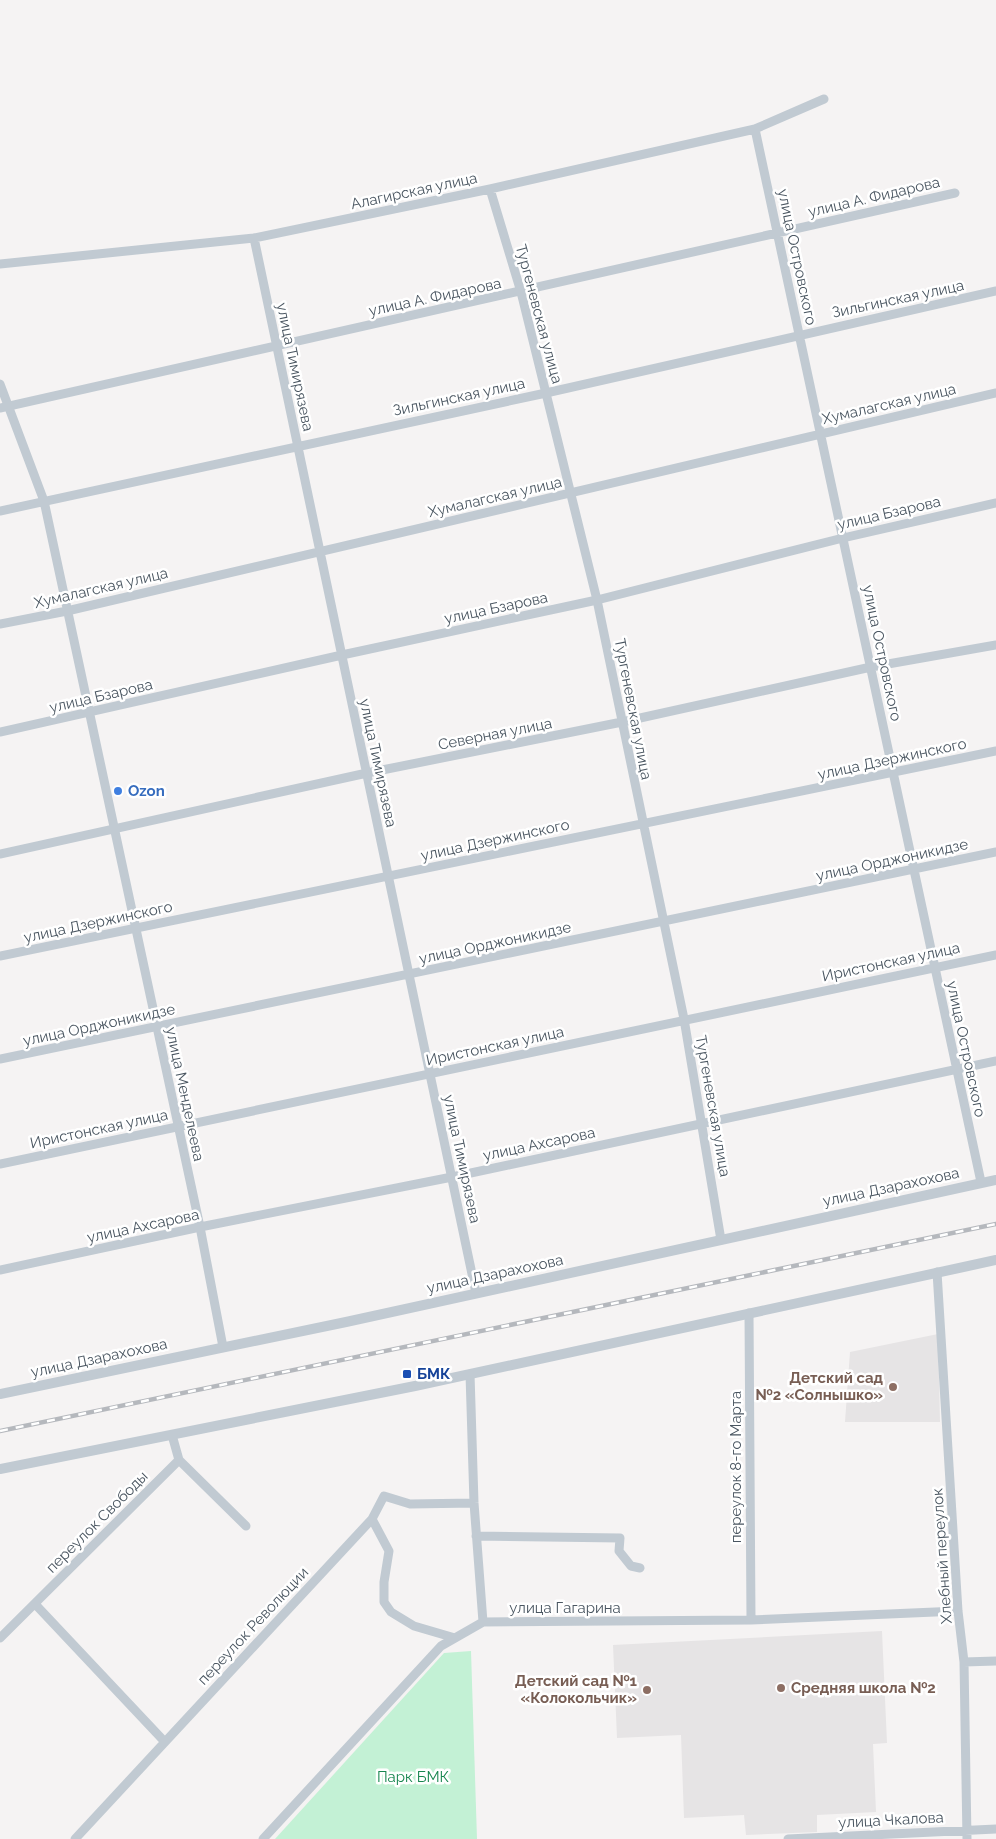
<svg xmlns="http://www.w3.org/2000/svg" width="996" height="1839" viewBox="0 0 996 1839" font-family="Raleway,sans-serif">
	<style>
		.education { fill: #e6e4e5 }
		.green { fill: #c3f1d5 }
		.lines { fill: none; stroke-linecap: round; stroke-linejoin: round }
		.minor { stroke: #c1cad2; stroke-width: 9 }
		.tertiary { stroke: #c1cad2; stroke-width: 10 }
		.rail-casing { stroke: #b5b8bd; stroke-width: 4.5 }
		.rail { stroke: #fff; stroke-width: 2.5; stroke-dasharray: 8; stroke-linecap: butt }
		.shop-dot { fill: #3f7fe0; stroke: #fff; stroke-width: 2 }
		.transit-dot { fill: #1a4fb4; stroke: #fff; stroke-width: 2 }
		.education-dot { fill: #8d6e63; stroke: #fff; stroke-width: 2 }
		.labels { text-anchor: middle; dominant-baseline: central; stroke-width: 5; stroke-linejoin: round; paint-order: stroke }
		.street-label { font-size: 15px; fill: #4a5661; stroke: #fff }
		.shop-label { font-size: 15px; font-weight: bold; fill: #366cbe; stroke: #fff; text-anchor: start }
		.transit-label { font-size: 15px; font-weight: bold; fill: #164399; stroke: #fff; text-anchor: start }
		.education-label { font-size: 15px; font-weight: bold; fill: #785e54; stroke: #fff; text-anchor: end }
		.park-label { font-size: 15px; fill: #17864f; stroke: #fff }
	</style>
	<rect width="100%" height="100%" fill="#f5f3f3"/>
	<path class="education" d="M938 1334 940 1422H845L850 1352Z
		M882 1631 887 1743 873 1744 876 1812 817 1815V1832L746 1835 744 1815 684 1818 681 1735 617 1738 613 1645Z"/>
	<path class="green" d="M471 1651 477 1839H275L444 1653Z"/>
	<g class="lines">
		<path class="minor" d="M755 129 981 1182
			M490 189 521 292 597 600 684 1019 721 1240
			M254 238 476 1293
			M0 264 254 238 490 189 755 129 824 99
			M0 384 44 501 200 1227 223 1347
			M0 408 955 193
			M0 511 546 393 996 291
			M0 624 67 611 996 393
			M0 732 342 655 597 600 843 538 996 503
			M0 854 367 773 622 722 871 667 996 645
			M0 956 996 751
			M0 1059 996 852
			M0 1164 996 955
			M0 1270 200 1227 452 1177 996 1061
			M937 1272 958 1611 964 1662 967 1839
			M749 1313 751 1620
			M470 1374 474 1503 483 1622
			M179 1460 246 1526
			M372 1519 389 1551 384 1582V1602L391 1612 414 1626 455 1638
			M476 1536 620 1538 619 1551 631 1566 640 1568
			M35 1604 164 1741
			M0 1638 179 1460 172 1435
			M964 1662 996 1661
			M75 1839 372 1519 384 1496 410 1504 474 1503
			M263 1839 441 1646 483 1622 751 1620 958 1611
			M788 1839 996 1829"/>
		<path class="tertiary" d="M0 1394 346 1322 996 1180
			M0 1469 415 1386 996 1260"/>
		<defs>
			<path id="rail" d="M0 1431 996 1224"/>
		</defs>
		<use href="#rail" class="rail-casing"/>
		<use href="#rail" class="rail"/>
	</g>
	<circle class="shop-dot" cx="118" cy="791" r="5"/>
	<rect class="transit-dot" x="402" y="1369" width="10" height="10" rx="2.5"/>
	<g class="education-dot">
		<circle cx="893" cy="1387" r="5"/>
		<circle cx="781" cy="1688" r="5"/>
		<circle cx="647" cy="1690" r="5"/>
	</g>
	<g class="labels">
		<g class="street-label">
			<text transform="translate(414 191) rotate(-12)">Алагирская улица</text>
			<text transform="translate(874 197) rotate(-13)">улица А. Фидарова</text>
			<text transform="translate(797 257) rotate(78)">улица Островского</text>
			<text transform="translate(435 297) rotate(-12)">улица А. Фидарова</text>
			<text transform="translate(898 299) rotate(-12)">Зильгинская улица</text>
			<text transform="translate(539 314) rotate(75)">Тургеневская улица</text>
			<text transform="translate(295 367) rotate(78)">улица Тимирязева</text>
			<text transform="translate(459 397) rotate(-12)">Зильгинская улица</text>
			<text transform="translate(889 404) rotate(-13)">Хумалагская улица</text>
			<text transform="translate(495 497) rotate(-13)">Хумалагская улица</text>
			<text transform="translate(889 513) rotate(-13)">улица Бзарова</text>
			<text transform="translate(101 588) rotate(-13)">Хумалагская улица</text>
			<text transform="translate(496 608) rotate(-12)">улица Бзарова</text>
			<text transform="translate(882 653) rotate(78)">улица Островского</text>
			<text transform="translate(101 696) rotate(-13)">улица Бзарова</text>
			<text transform="translate(633 709) rotate(79)">Тургеневская улица</text>
			<text transform="translate(495 734) rotate(-11)">Северная улица</text>
			<text transform="translate(892 759) rotate(-12)">улица Дзержинского</text>
			<text transform="translate(378 763) rotate(78)">улица Тимирязева</text>
			<text transform="translate(495 840) rotate(-12)">улица Дзержинского</text>
			<text transform="translate(892 860) rotate(-12)">улица Орджоникидзе</text>
			<text transform="translate(98 922) rotate(-12)">улица Дзержинского</text>
			<text transform="translate(495 943) rotate(-12)">улица Орджоникидзе</text>
			<text transform="translate(891 962) rotate(-12)">Иристонская улица</text>
			<text transform="translate(99 1025) rotate(-12)">улица Орджоникидзе</text>
			<text transform="translate(495 1046) rotate(-12)">Иристонская улица</text>
			<text transform="translate(966 1049) rotate(78)">улица Островского</text>
			<text transform="translate(185 1094) rotate(78)">улица Менделеева</text>
			<text transform="translate(713 1106) rotate(80)">Тургеневская улица</text>
			<text transform="translate(99 1129) rotate(-12)">Иристонская улица</text>
			<text transform="translate(539 1144) rotate(-12)">улица Ахсарова</text>
			<text transform="translate(462 1159) rotate(78)">улица Тимирязева</text>
			<text transform="translate(891 1187) rotate(-12)">улица Дзарахохова</text>
			<text transform="translate(143 1226) rotate(-12)">улица Ахсарова</text>
			<text transform="translate(495 1274) rotate(-12)">улица Дзарахохова</text>
			<text transform="translate(99 1358) rotate(-12)">улица Дзарахохова</text>
			<text transform="translate(736 1467) rotate(-90)">переулок 8-го Марта</text>
			<text transform="translate(97 1522) rotate(-45)">переулок Свободы</text>
			<text transform="translate(942 1556) rotate(-94)">Хлебный переулок</text>
			<text x="565" y="1608">улица Гагарина</text>
			<text transform="translate(253 1626) rotate(-47)">переулок Революции</text>
			<text transform="translate(891 1820) rotate(-3)">улица Чкалова</text>
		</g>
		<g class="shop-label">
			<text x="128" y="791">Ozon</text>
		</g>
		<g class="transit-label">
			<text x="417" y="1374">БМК</text>
		</g>
		<g class="education-label">
			<text x="883" y="1378">Детский сад<tspan x="883" dy="17">№2 «Солнышко»</tspan></text>
			<text x="637" y="1681">Детский сад №1<tspan x="637" dy="17">«Колокольчик»</tspan></text>
			<text x="791" y="1688" text-anchor="start">Средняя школа №2</text>
		</g>
		<g class="park-label">
			<text x="413" y="1777">Парк БМК</text>
		</g>
	</g>
</svg>
